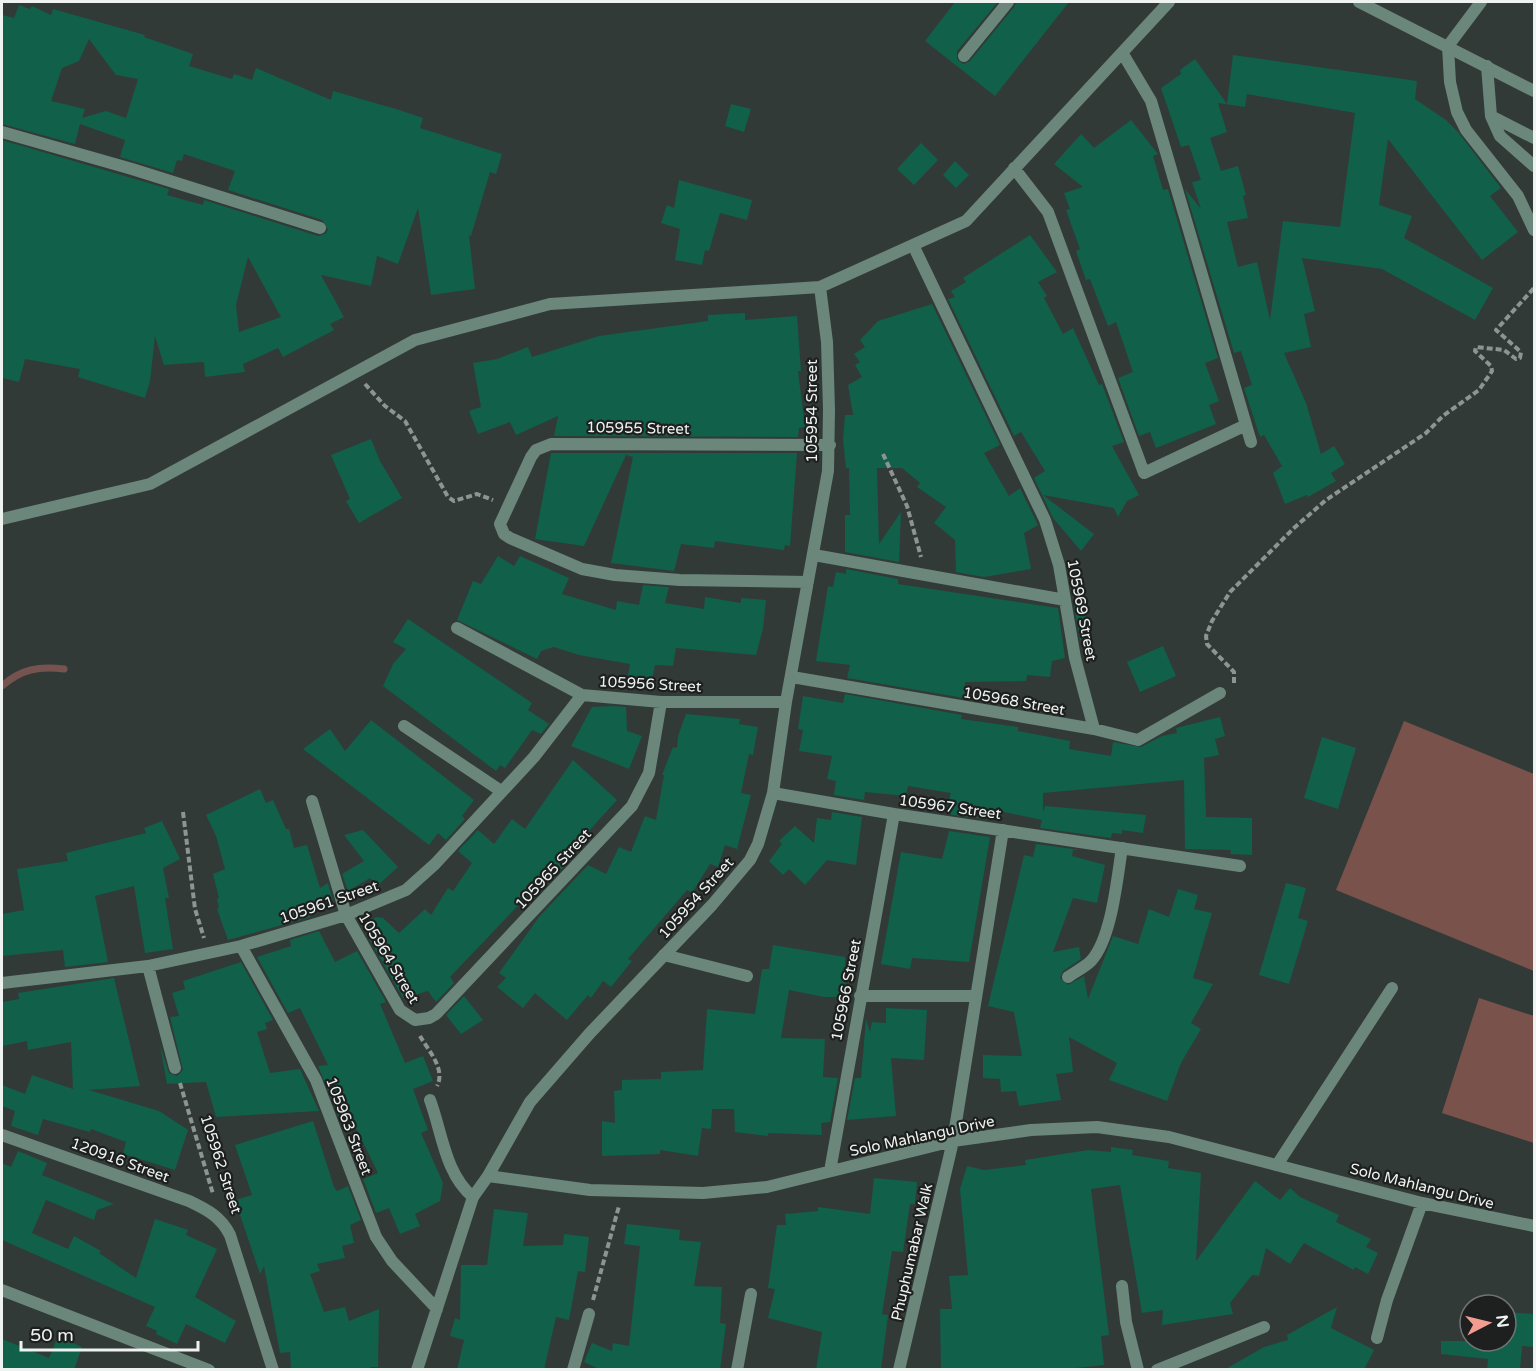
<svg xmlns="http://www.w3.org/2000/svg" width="1536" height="1371" viewBox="0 0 1536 1371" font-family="'Varela Round',sans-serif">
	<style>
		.green { fill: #7a524c }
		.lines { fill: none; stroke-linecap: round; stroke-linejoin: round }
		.stream { stroke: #76534f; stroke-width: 7 }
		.building { fill: #10604a; fill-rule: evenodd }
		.path { stroke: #8d9491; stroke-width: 4; stroke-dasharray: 6 3; stroke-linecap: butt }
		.service { stroke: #6b877c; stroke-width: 12 }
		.minor { stroke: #6b877c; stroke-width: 12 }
		.tertiary { stroke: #6b877c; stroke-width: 12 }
		.labels { text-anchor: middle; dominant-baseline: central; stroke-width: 4.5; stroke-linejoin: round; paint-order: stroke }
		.street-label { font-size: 15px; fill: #eef3f1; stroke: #1d201e }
	</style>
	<rect width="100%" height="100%" fill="#323a37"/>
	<path class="green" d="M1404 721 1534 774V971L1336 890Z
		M1479 998 1534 1016V1143L1442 1113Z"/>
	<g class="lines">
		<path class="stream" d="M2 686C21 669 39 666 64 669"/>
	</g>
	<path class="building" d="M955 2H998L957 51V59L963 64 970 61 1014 7 1016 2H1069L995 96 925 41Z
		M19 5 30 9 32 6 51 15 53 9 145 35 144 37 193 54 189 66 232 79 234 74 252 80 256 68 331 100 333 91 396 109 423 118 420 128 502 154 496 174 490 172 471 236 469 235 475 289 431 295 418 208 398 264 377 256 371 286 321 275 344 317 330 324 334 330 283 357 278 348 243 364 245 372 205 377 204 362 164 365 155 336 150 381 145 398 78 377 80 369 25 359 19 382 2 378V140L169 189 167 195 203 205 204 200 318 236 325 234 328 230 322 220 228 190 235 171 184 154 182 161 177 160 173 173 120 157 125 140 80 124 75 144 2 124V15L14 18ZM89 39 116 75 138 79 126 118 106 111 82 118 85 109 51 101 62 68 79 61ZM248 257 281 317 239 332 236 305Z
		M1233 55 1417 81 1415 99 1446 120 1458 132 1501 188 1490 196 1518 232 1482 260 1388 139 1379 205 1412 216 1404 238 1493 288 1475 320 1382 269 1302 258 1315 311 1304 314 1311 347 1284 353 1306 403 1321 454 1334 446 1345 464 1331 473 1336 481 1308 497 1307 495 1285 504 1273 473 1282 466 1264 435 1260 437 1244 388 1252 385 1241 351 1234 353 1185 189 1201 209 1192 182 1201 180 1189 145 1181 147 1161 88 1181 74 1180 70 1195 59 1227 104ZM1247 94 1355 113 1340 227 1283 221 1270 320 1257 262 1238 267 1227 222 1248 218 1243 196 1246 195 1238 166 1221 171 1210 138 1227 132 1218 103 1245 107Z
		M731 104 751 109 744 132 725 126Z
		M1131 120 1158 154 1153 156 1163 190 1168 189 1218 358 1205 363 1219 401 1209 405 1216 424 1156 448 1150 432 1139 436 1118 378 1133 372 1116 322 1108 326 1090 279 1086 280 1076 251 1080 249 1066 210 1070 209 1064 193 1083 187 1054 164 1081 134 1094 148Z
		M921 143 938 160 914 185 897 169Z
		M955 161 969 175 956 188 943 175Z
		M679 180 752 200 747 220 720 213 709 251 705 250 702 265 675 260 680 229 661 223 667 205 674 208Z
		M1030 235 1057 272 1038 282 1047 296 1044 298 1063 334 1073 328 1099 385 1102 384 1124 442 1112 446 1139 495 1127 501 1118 517 1114 508 1043 495 1094 534 1081 551 1053 518 1034 478 1045 471 1021 432 1014 436 948 299 955 297 951 291 966 282 963 278Z
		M932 304 1000 445 984 453 1009 496 1020 488 1037 523 1038 525 1024 533 1031 569 984 577 956 572 955 540 934 523 946 507 917 487 920 483 902 468H877L879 544 901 512 899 562 845 552V515H850L849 468H846L843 439 845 415H853L848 385 862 377 855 365 860 362 854 354 865 347 860 340 878 321Z
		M745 313V320L797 316 801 371H798L805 427 799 428 798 437 554 436 558 416 516 435 510 422 478 434 469 411 481 407 473 363 497 359 528 347 532 357 599 336 708 321V315Z
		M371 439 380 461 402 498 359 523 346 501 350 499 331 455Z
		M551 453H797L790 546 785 545 784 550 715 541 714 548 681 544 674 571 611 563 633 457 626 455 584 546 535 539Z
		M498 556 514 566 520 556 569 578 562 594 616 610 617 601 639 605 643 585 669 587 665 603 704 609 705 597 741 603V598L766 600 763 629 756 655 676 648 673 666 655 665 652 680 628 676 630 664 579 655 554 647 541 651 537 659 457 620 473 581 481 584Z
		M846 569 898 579V584L1058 608 1065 658 1052 661 1050 677 1027 675 1026 681 965 682 964 698 847 678 850 665 816 661 828 586 833 587 836 572 846 574Z
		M1083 603 1090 638 1080 640 1074 605Z
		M408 619 532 703 528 710 549 724 541 734 532 730 505 768 500 765 496 771 383 686 393 664 406 649 393 642Z
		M1163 646 1176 676 1140 692 1127 662Z
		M845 694 962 715 961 719 1018 727V731L1070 741 1069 749 1111 756 1113 742 1141 747 1162 736 1177 733 1176 728 1220 717 1225 736 1215 739 1219 755 1204 758 1206 817 1252 818V855L1230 854 1231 850 1185 849 1184 780 1043 793V813L1045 806 1146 815 1143 833 1122 830V834L1112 833 1111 838 1040 828 1042 820 994 810 993 820 953 815 946 812 951 793 908 786 906 796 865 792 864 800 834 795 836 781 827 779 832 756 799 751 803 730 798 729 803 696 843 703Z
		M611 706 626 707 627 731 642 736 629 769 571 746 592 707Z
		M686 714 740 719 739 724 758 727 753 755 749 754 741 793 751 795 737 849 725 845 718 867 710 864 692 893 687 890 628 959 632 961 611 987 603 981 591 998 588 995 567 1020 535 993 523 1008 497 987 506 978 499 973 539 917 588 865 606 874 619 847 631 852 645 816 656 820 664 775H662L673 747 677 748 678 736Z
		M371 720 474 800 462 816 465 819 446 840 438 833 429 845 303 749 330 729 345 751Z
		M1322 737 1356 748 1338 809 1304 798Z
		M573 760 617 800 568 854 573 856 553 878 548 874 450 977 454 983 436 1002 428 991 403 998 368 937 369 922 376 917 383 918 399 933 425 909 431 915 448 888 453 891 472 863 458 851 478 830 494 844 512 819 525 829Z
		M260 789 266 803 273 800 286 829H289L294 848 307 845 320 888 328 883 333 900 328 903 322 894 325 903 307 909 311 917 228 940 217 909 219 908 217 899 219 898 213 874 225 869 216 836 206 815Z
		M832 812 862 817 856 865 827 860 805 885 789 869 783 875 769 861 782 844 779 841 795 826 814 843 817 818 831 820Z
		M162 821 180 859 163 868 169 898H165L173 949 145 953 134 886 95 896 108 962 65 967 63 950 2 956V914L24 910 17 869 68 861 66 853 146 833 144 828Z
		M363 830 398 867 377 886 370 878 348 891 342 874 364 861 344 835Z
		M949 831 990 837 969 962 912 958 910 969 881 964 901 852 942 859Z
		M1036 844 1080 850H1073L1072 856 1105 865 1097 903 1073 898 1053 952 1079 947 1081 959 1063 971 1060 978 1068 985 1084 976 1088 999 1113 936 1138 944 1149 909 1169 917 1178 889 1198 895 1194 909 1212 913 1193 978 1213 984 1191 1023 1201 1029 1181 1063 1167 1101 1109 1080 1117 1063 1069 1037 1073 1072 1056 1074 1061 1100 1019 1106 1016 1091 1001 1092 1000 1079 983 1078V1055L1022 1056 1014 1012 988 1006 1024 855 1033 857Z
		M1286 883 1306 888 1298 918 1308 921 1289 984 1259 975Z
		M319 931 335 962 357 951 386 1002 380 1004 405 1063 423 1056 433 1081 413 1089 428 1130 421 1133 443 1183 440 1201 415 1214 420 1226 400 1234 389 1208 376 1213 363 1179 378 1173 355 1126 344 1129 318 1066 328 1065 300 1008 288 1013 257 957 291 946 290 940Z
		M773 945 845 957 846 997H824L789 990 781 1038 825 1039 823 1077 838 1078 830 1122 821 1123 822 1135 768 1133V1136L735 1132 734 1109H712L711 1129 702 1128 698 1156 660 1150V1154L602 1156V1121L615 1123 614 1091 622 1090V1080L661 1079V1072L703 1070 707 1009 755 1014 762 969H769Z
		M241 962 273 1020 265 1023 267 1029 257 1032 270 1073 300 1069 319 1111 216 1117 206 1082 167 1084 160 1045 169 1073 177 1076 183 1070 170 1017 179 1016 172 993 185 989 183 981Z
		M114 978 140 1086 89 1090 159 1111 188 1130 175 1170 123 1154 126 1142 91 1129 90 1132 43 1119 38 1135 11 1126 15 1111 2 1106V1085L25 1094 32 1075 73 1089 71 1042 28 1050 27 1041 2 1046V1002L19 999 18 993Z
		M464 996 483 1020 461 1034 446 1015Z
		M886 1008 927 1010 924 1060 891 1058 896 1116 847 1120 855 1078H861L866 1019 870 1032 872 1022 886 1023Z
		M313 1121 334 1187 337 1191 348 1186 361 1220 350 1225 354 1243 342 1246 345 1258 317 1264 320 1271 310 1274 324 1312 345 1307 349 1321 379 1309 378 1367H370V1370L291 1369 290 1352 280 1353 264 1266 260 1274 235 1200 252 1195 235 1145Z
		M1111 1147 1133 1150 1132 1155 1169 1161 1168 1168 1201 1173 1196 1261 1255 1181 1280 1200 1290 1188 1300 1197 1339 1215 1336 1222 1371 1239 1366 1247 1378 1253 1368 1274 1355 1267 1354 1270 1304 1243 1290 1264 1266 1248 1259 1276 1252 1275 1230 1303 1233 1314 1162 1325 1163 1310 1142 1313 1120 1185 1091 1189 1109 1335 1101 1336 1104 1365 1058 1370H941L940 1309H952L949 1276 968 1275 960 1189 967 1166 984 1170 1026 1165 1025 1160 1088 1150 1111 1152Z
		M18 1151 47 1163 42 1175 114 1204 97 1210 94 1220 46 1200 32 1233 68 1249 74 1236 101 1251 99 1253 136 1278 155 1219 188 1230 186 1235 217 1249 195 1297 236 1321 225 1343 186 1324 177 1344 156 1334 157 1331 146 1326 155 1307 2 1240V1163L11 1167Z
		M874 1178 917 1182 915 1204H910L903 1252 892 1251 882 1314 888 1315 881 1370H816L822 1332 768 1318 775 1289 768 1288 777 1225H786L785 1214 818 1211V1207L870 1214Z
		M494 1209 528 1213 523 1246 563 1245 564 1234 589 1237 585 1272 578 1271 569 1320 556 1317 544 1370H457L464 1340 450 1336 455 1318 460 1320 461 1265H487Z
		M627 1224 680 1230 679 1240 701 1242 694 1286 722 1287 720 1323 726 1324 720 1370H601L584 1362 592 1343 612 1351 613 1343 629 1346 640 1246 624 1244Z
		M1337 1307 1331 1328 1374 1350 1364 1370H1224L1264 1347 1288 1340 1287 1335Z
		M1506 1312 1534 1314V1347L1522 1346 1520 1370H1487L1488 1359 1441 1354V1341H1506Z
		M58 1336 82 1347 74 1370H2V1339L49 1358Z"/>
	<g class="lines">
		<path class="path" d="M365 384 385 406 405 421 448 497 454 501 477 494 493 500
			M883 454 907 506 921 557
			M1234 683V672L1207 644 1206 636 1212 621 1230 592 1294 528 1326 500 1426 433 1443 416 1479 390 1492 371 1491 366 1475 351 1476 347 1504 350 1516 359 1520 358 1521 352 1496 330 1534 288
			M183 812 195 909 204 938
			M420 1036C428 1050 446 1069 437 1086
			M180 1083 213 1194
			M593 1300 619 1206"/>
		<path class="service" d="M1448 46 1450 82 1457 112 1466 130 1518 196 1534 230
			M1487 66 1491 116 1534 138
			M1491 116 1500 136 1534 166
			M664 955 747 976
			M1068 977C1075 972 1085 967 1091 961 1112 938 1117 878 1122 848
			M430 1100C442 1132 445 1174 473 1197
			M1277 1165 1392 988"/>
		<path class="minor" d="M1448 46 1481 2
			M1123 54 1151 101 1251 442
			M964 56 1008 2
			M2 132 132 169 320 228
			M1014 168 1048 212 1144 473 1246 425
			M913 245 1045 520 1059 565 1075 658 1094 729
			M820 287 966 221 1169 2
			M2 519 150 484 415 340 550 304 820 287 827 342 829 410 828 471 786 702 773 793 758 844 750 860 712 905 590 1033 530 1102 488 1176 473 1197 417 1370
			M814 555 1065 600
			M808 582 680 580 615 575 582 569 510 538 504 534 500 524 531 457 536 450 551 444 830 445
			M457 628 582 695 661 702H786
			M792 677 1094 729 1138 740 1220 693
			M404 726 501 791
			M773 793 894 814 1240 866
			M312 801 346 915 400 1010 415 1020 429 1018 436 1014 632 806 649 773 661 702
			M241 946 316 1080 376 1237 392 1261 437 1309
			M148 966 175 1068
			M2 983 148 966 241 946 346 915 406 890 435 864 534 757 582 695
			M860 996H976
			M2 1135 189 1201C208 1210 221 1217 230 1235L273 1370
			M830 1171 894 814
			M488 1176 590 1190 703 1193 767 1187 953 1141 1031 1130 1097 1127 1169 1137 1422 1203 1534 1226
			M1122 1286 1126 1322 1138 1370
			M2 1290 209 1370
			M1377 1338 1387 1300 1422 1203
			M573 1370 589 1314
			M737 1370 751 1294
			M899 1370 953 1141 1003 830
			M1157 1370 1264 1327"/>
		<path class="tertiary" d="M1359 2 1534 91"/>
	</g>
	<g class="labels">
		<g class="street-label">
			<text transform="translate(812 411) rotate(-90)">105954 Street</text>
			<text transform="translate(638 428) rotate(1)">105955 Street</text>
			<text transform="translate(1082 610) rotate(79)">105969 Street</text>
			<text transform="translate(650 684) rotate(3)">105956 Street</text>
			<text transform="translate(1014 701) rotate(10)">105968 Street</text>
			<text transform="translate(950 807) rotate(8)">105967 Street</text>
			<text transform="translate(553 869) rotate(-47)">105965 Street</text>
			<text transform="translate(696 898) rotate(-48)">105954 Street</text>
			<text transform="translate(329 902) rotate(-19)">105961 Street</text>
			<text transform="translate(389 958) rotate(59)">105964 Street</text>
			<text transform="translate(846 990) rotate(-79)">105966 Street</text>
			<text transform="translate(349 1126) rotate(69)">105963 Street</text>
			<text transform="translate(922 1136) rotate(-12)">Solo Mahlangu Drive</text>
			<text transform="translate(120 1160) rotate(20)">120916 Street</text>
			<text transform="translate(221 1164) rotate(72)">105962 Street</text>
			<text transform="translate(1422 1186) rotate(14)">Solo Mahlangu Drive</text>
			<text transform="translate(912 1252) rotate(-77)">Phuphumabar Walk</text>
		</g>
	</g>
	<rect width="1536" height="1371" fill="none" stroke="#eef3f1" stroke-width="6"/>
	<g transform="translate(1488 1323) rotate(83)"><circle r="28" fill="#1d201e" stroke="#717472" stroke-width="1.5"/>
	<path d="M0-4.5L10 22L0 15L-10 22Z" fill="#f59c90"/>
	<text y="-9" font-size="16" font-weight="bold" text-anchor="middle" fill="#eef3f1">N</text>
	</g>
	<path d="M21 1341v9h177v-9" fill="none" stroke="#eef3f1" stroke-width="3"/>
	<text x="30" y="1341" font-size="18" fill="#eef3f1" stroke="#1d201e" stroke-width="4.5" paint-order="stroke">50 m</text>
</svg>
